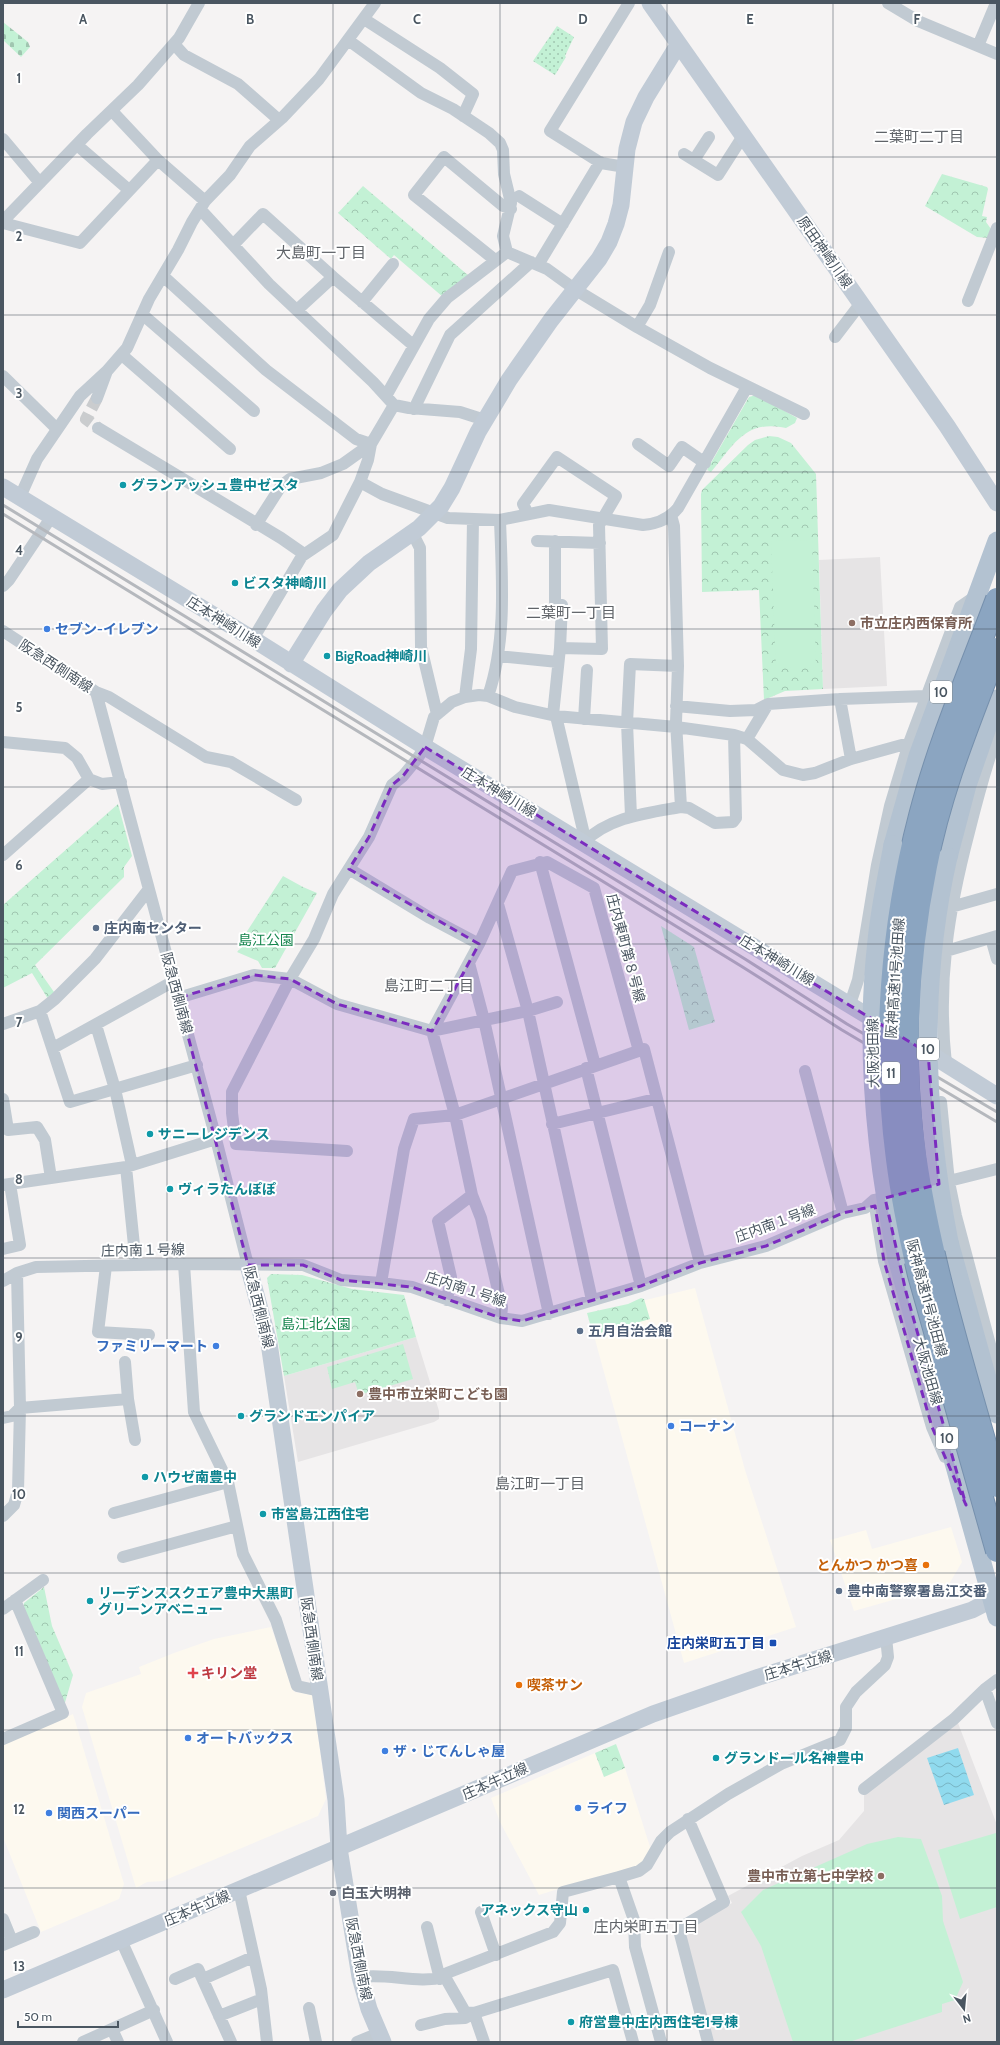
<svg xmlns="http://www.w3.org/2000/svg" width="1000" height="2045" viewBox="0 0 1000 2045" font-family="Cabin,'Noto Sans JP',sans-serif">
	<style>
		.commercial { fill: #fdf9ef }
		.education { fill: #e6e4e5 }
		.grass { fill: url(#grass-dots) }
		.forest { fill: url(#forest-crowns) }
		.cemetery { fill: url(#cemetery-stones) }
		.pitch { fill: #c3f1d5 }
		.water { fill: url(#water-waves) }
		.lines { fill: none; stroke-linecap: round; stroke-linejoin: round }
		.street-tunnel { stroke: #caccce; stroke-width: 12; stroke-dasharray: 12 6; stroke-linecap: butt }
		.street { stroke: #c1cad2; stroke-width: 12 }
		.secondary { stroke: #c1cbd6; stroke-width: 17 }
		.primary { stroke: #b3c2d1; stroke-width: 19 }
		.rail { stroke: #b5b8bd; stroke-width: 3 }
		.highway-bridge-casing { stroke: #7690ad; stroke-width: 24; stroke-linecap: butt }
		.primary-bridge { stroke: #b3c2d1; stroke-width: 19 }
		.highway-bridge { stroke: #8ba5c1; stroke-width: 22 }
		.marked { fill: #7b2cbf; fill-opacity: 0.2; stroke: #7b2cbf; stroke-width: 3; stroke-dasharray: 8 5; stroke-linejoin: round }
		.grid { fill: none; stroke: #4a5661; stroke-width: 1; stroke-opacity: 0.55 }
		.culture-dot { fill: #0f9aa8; stroke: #fff; stroke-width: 1.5 }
		.education-dot { fill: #8d6e63; stroke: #fff; stroke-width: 1.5 }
		.shop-dot { fill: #3f7fe0; stroke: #fff; stroke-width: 1.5 }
		.service-dot { fill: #5c6f8a; stroke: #fff; stroke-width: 1.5 }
		.food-dot { fill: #e8710a; stroke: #fff; stroke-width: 1.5 }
		.transit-dot { fill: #1a4fb4; stroke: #fff; stroke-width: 1.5 }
		.health-dot { fill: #e0444e; stroke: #fff; stroke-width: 1.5 }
		.worship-dot { fill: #6b7280; stroke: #fff; stroke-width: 1.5 }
		.labels { text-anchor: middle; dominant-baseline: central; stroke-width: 4; stroke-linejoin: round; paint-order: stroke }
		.shield { fill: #fff; stroke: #808990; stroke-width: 1 }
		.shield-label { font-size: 13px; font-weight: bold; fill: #4a5661 }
		.street-label { font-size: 14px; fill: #4a5661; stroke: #fff }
		.culture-label { font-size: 14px; font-weight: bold; fill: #0d838f; stroke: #fff; text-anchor: start }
		.education-label { font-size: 14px; font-weight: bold; fill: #785e54; stroke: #fff; text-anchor: start }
		.shop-label { font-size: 14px; font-weight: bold; fill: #366cbe; stroke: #fff; text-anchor: start }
		.service-label { font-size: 14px; font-weight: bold; fill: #4e5e75; stroke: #fff; text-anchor: start }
		.park-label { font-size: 14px; fill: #17864f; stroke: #fff }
		.food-label { font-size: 14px; font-weight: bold; fill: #c56008; stroke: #fff; text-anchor: end }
		.transit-label { font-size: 14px; font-weight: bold; fill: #164399; stroke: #fff; text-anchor: end }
		.health-label { font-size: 14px; font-weight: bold; fill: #be3a42; stroke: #fff; text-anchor: start }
		.worship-label { font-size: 14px; font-weight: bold; fill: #5b616d; stroke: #fff; text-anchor: start }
		.neighbourhood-label { font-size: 15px; fill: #5f6368; stroke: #fff }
		.grid-label { font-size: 13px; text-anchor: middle; font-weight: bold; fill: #4a5661; stroke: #fff; stroke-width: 4; stroke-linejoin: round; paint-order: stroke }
	</style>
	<defs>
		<pattern id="grass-dots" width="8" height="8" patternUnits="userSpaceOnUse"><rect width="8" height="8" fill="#c3f1d5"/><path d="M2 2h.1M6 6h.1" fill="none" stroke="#a0c6b0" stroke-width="1.8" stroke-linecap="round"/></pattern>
		<pattern id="forest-crowns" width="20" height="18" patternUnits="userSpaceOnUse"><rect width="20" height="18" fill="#c3f1d5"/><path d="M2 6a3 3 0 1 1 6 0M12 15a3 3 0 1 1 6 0" fill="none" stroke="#a0c6b0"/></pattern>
		<pattern id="cemetery-stones" width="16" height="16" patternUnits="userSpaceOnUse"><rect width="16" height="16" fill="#c3f1d5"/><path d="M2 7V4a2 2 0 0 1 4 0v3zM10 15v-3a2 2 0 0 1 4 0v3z" fill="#a0c6b0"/></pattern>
		<pattern id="water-waves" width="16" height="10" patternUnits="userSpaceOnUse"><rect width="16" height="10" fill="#90daee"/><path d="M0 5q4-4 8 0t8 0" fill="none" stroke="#78b4c4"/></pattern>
	</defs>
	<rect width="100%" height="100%" fill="#f5f3f3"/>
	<path class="commercial" d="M695 1288 745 1470 796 1627 684 1663 588 1314Z
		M951 1527 962 1562 949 1584 854 1611 830 1540 866 1530 872 1549Z
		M271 1627 294 1692 313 1695 326 1799 318 1816 163 1881 147 1882 136 1888 82 1707 86 1693 141 1674 139 1667 174 1653 214 1639Z
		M73 1714 124 1884 119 1899 41 1932 3 1837V1745Z
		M595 1753 604 1777 625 1768 651 1850 643 1864 632 1868 593 1878 539 1895 500 1822 491 1798Z"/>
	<path class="education" d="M880 557 887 686 823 689 819 560Z
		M416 1337 439 1411V1419L434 1422 298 1462 284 1376Z
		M958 1723 997 1825V2042H713L686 1937 690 1927 732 1903 728 1896 802 1856 839 1840 864 1811V1794Z"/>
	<path class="grass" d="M557 26 574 37 565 56 566 57 555 75 533 61Z"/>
	<path class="forest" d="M942 174 987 187 988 189 982 216 987 217 986 222 991 229 989 238 977 237 925 206Z
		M363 186 469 276 443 297 394 255 391 259 338 213Z
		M756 395 797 418 795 423 786 428C745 419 734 445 711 472L707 470 749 397Z
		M769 436 778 437 791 443 816 474 823 689 785 691 764 700 759 590 702 592 701 494 702 490 748 445 755 440Z
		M118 804 132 856 124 867V877L35 965 54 992 48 999 32 973 3 988V905Z
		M283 876 303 887 317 893 275 968H262L258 961 237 952 245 944 242 939Z
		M661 926 694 947 715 1022 689 1030Z
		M271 1274 302 1275 352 1289 404 1295 416 1337 284 1376 267 1278Z
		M641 1298 644 1299 650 1319 593 1335 587 1313 628 1304Z
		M403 1344 413 1379 359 1395 355 1382 332 1389 327 1367Z
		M44 1587 52 1626 73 1675 64 1706 23 1609 24 1603Z
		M616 1744 625 1768 604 1777 595 1753Z"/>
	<path class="cemetery" d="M3 22 28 42 30 47 21 57 3 40Z"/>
	<path class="pitch" d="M812 540 816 667 776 668 771 541Z
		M996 1833 997 1907 960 1919 938 1850Z
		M898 1837 921 1839 942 1896 943 1921 963 1982 955 2000 942 2004V2012L849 2042H793L761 1946 741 1912 763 1890 867 1844Z"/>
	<path class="water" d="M958 1748 974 1795 944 1805 927 1758Z"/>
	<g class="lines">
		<path class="street-tunnel" d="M97 398 86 419 98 428"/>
		<path class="street" d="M888 3 918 21 997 54
			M364 19 440 68 473 94 463 116
			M348 40 421 93 453 109 489 133 500 143 503 150 504 174 511 203 503 236 507 252
			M174 44 184 55 238 84 279 120
			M978 46 996 3
			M112 111 158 160 205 201
			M3 139 40 183
			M77 145 129 190
			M684 154 718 175 743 136
			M694 160 709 137
			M625 167 601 163 550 131 629 3
			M519 196 563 224
			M200 209 269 284 373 382 394 405 409 408 460 412 485 420
			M3 221 87 134 138 85 179 38 199 3
			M3 223 80 243 158 160
			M233 245 263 214 333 277 413 345
			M495 260 414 195 444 157 503 206 511 209
			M538 265 600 162
			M163 276 266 370 356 439 371 444
			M968 301 997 228
			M362 302 393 264
			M297 310 333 277
			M142 314 254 411
			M637 327 650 305 669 252
			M835 337 861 303
			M122 355 230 449
			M3 376 57 429
			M386 396 429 319 447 298 507 252 547 269 576 290 637 327 710 368 804 414
			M97 398 107 371
			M414 409 450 335 531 262
			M98 428 281 538 304 554
			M638 444 669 466 682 447 705 463
			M360 482 382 494 448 518 500 520 549 510 643 525C657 524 669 519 678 508L747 387
			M20 497 37 459 80 396 107 371 127 348 149 299 178 250 192 222 205 201 230 175 250 146 282 118 319 79 375 3
			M528 514 523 504 557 457 616 496 599 525 602 649 560 648
			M671 515 674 526 678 666 676 722 681 807
			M256 525 281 486 290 479 321 473 343 464 371 444
			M413 534 420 548 421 647 437 714
			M537 541 600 543
			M3 586 9 580 52 516
			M3 631 96 692 216 1139 248 1265
			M253 639 302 556 333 535 360 482 368 460 371 444 394 405
			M498 656 558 662
			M96 692 109 697 206 757 231 762 296 800
			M488 696C507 641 502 578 500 520
			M465 697 471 649 473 519
			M840 699 851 759
			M676 706 730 711 756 710 768 704 840 699 926 696
			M553 715 560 648 562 605 555 604V541
			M556 716 583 830V843C608 817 647 813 681 807L689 808 715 823 733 822 736 818 734 735
			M584 719 587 670
			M747 739 768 704
			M3 742 65 748 77 758 89 779 102 784 121 782
			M631 816 627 723 630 664 678 666
			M3 855 89 779
			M540 862 595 1065
			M349 869 430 918 479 944
			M498 904 528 1011 592 1300
			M951 907 997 894
			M991 938 997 959
			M946 951 997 936
			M469 963 484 1020 549 1314
			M178 998 254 975 290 979 337 1004 432 1031 528 1011 557 1002
			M850 1004 858 980 877 865 890 806 909 743 960 607 976 596
			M40 1011 70 1102 197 1065
			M3 1024 40 1011 55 999 95 959 149 889
			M96 1025 115 1089 132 1165
			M53 1048 174 981
			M946 1064C937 982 948 912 969 832 977 800 985 768 997 736
			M586 1068 641 1286
			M805 1071 843 1213
			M3 1099 8 1130 37 1127 45 1140 51 1178
			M941 1102 949 1182 956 1216 997 1371
			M552 1124 655 1099
			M347 1151 236 1144 232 1113V1092L290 979 314 939 333 894 369 837 392 785 403 776 417 759 425 747 434 717 452 702 465 697 479 695 488 696 515 707 556 716 676 727 734 735 747 739 783 770 803 775 815 773 851 759 909 743
			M126 1167 136 1265
			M3 1185 126 1167 216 1139
			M933 1185 997 1169
			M472 1195 481 1218 502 1307 501 1318
			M874 1200 884 1261 932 1427 945 1457
			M3 1249 20 1245 10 1184
			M184 1264 194 1412 228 1482 243 1554 276 1620 297 1686 320 1691
			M106 1266 98 1332 149 1335
			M3 1281 17 1273 36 1267 184 1264 303 1265 341 1280 381 1283 412 1287 501 1318 522 1321 641 1286 700 1263 766 1246 843 1213 865 1208 874 1200 892 1196
			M381 1283 404 1149 414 1119 455 1115 644 1049 700 1263
			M447 1300 451 1277 438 1221 472 1195 455 1115 432 1031 479 944 512 871 547 862 594 888 639 1051
			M128 1399 135 1440
			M3 1418 12 1416 20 1408 128 1399 125 1362
			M114 1513 228 1482
			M3 1516 14 1505 18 1491 20 1408 17 1273
			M123 1557 237 1526
			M3 1609 43 1580
			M985 1689 997 1723
			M3 1739 63 1713 15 1600
			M864 1789 954 1719 985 1689 997 1680
			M688 1819 724 1902 685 1925 680 1934 708 2042
			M619 1877 639 1871 647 1865 661 1841 670 1832 728 1794 781 1764 840 1740 846 1728V1707L856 1692 885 1665 888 1657 886 1637
			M239 1890 261 1989 267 2042
			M481 1912 496 1955
			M3 1919 12 1941
			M427 1927 440 1979
			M121 1940 167 2042
			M3 1945 34 1932
			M360 1977C389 1973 417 1984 445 1977L465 2012 474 2013 484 2042
			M445 1977 447 1973 553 1932 560 1923 563 1892 619 1877 634 1920 635 1947 661 2042
			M175 1979 198 1969 231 2042
			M203 1979 253 1957
			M309 2008 316 2042
			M219 2016 262 1999
			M421 2025 445 2019 465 2018 474 2013 613 1970 633 2042
			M112 2029 118 2042
			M83 2042 154 2010
			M357 2042 379 2033"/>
		<path class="secondary" d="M650 3 947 426 997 503
			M3 487 253 639 425 747 881 1024
			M291 664 324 611 340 590 369 563 419 528 441 506 452 488 478 432 509 380 551 320 599 259 609 242 616 224 621 205 627 149 634 122 646 97 678 45
			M919 1047 997 1096
			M248 1265 269 1343 336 1800 339 1848 360 1977 369 2009 383 2042
			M3 1990 653 1714 759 1677 972 1610 997 1597"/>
		<path class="primary" d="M893 845 918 756 997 541
			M948 857 967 785 997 699
			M949 1242 997 1414
			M897 1258 997 1617"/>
		<path class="rail" d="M3 505 745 959 847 1024 997 1112
			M3 514 741 966 842 1030 997 1122"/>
		<defs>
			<path id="highway-bridge" d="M997 599C970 671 939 742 920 816 891 927 882 1045 897 1159 902 1198 910 1237 919 1275L997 1551
				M997 649C970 720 940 791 926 866 907 960 902 1060 915 1155 931 1267 967 1377 997 1486"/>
		</defs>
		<use href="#highway-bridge" class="highway-bridge-casing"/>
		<path class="primary-bridge" d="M893 845C887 877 880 909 877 941 865 1047 875 1153 897 1258
			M948 857C919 984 924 1115 949 1242"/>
		<use href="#highway-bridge" class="highway-bridge"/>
	</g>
	<path class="marked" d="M425 747 928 1053 939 1184 885 1198 906 1292 966 1505 932 1427 884 1261 875 1206 843 1213 766 1246 700 1263 641 1286 522 1321 501 1318 412 1287 341 1280 303 1265H248L178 998 254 975 290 979 337 1004 432 1031 479 944 349 869 369 837 392 785 403 776Z"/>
	<path class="grid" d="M167 3V2042M333 3V2042M500 3V2042M667 3V2042M833 3V2042M3 157H997M3 315H997M3 472H997M3 629H997M3 787H997M3 944H997M3 1101H997M3 1258H997M3 1416H997M3 1573H997M3 1730H997M3 1888H997"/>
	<g class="culture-dot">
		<circle cx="123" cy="485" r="4"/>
		<circle cx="235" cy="583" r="4"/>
		<circle cx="327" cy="656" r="4"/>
		<circle cx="150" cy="1134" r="4"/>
		<circle cx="170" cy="1189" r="4"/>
		<circle cx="241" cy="1416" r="4"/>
		<circle cx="145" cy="1477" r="4"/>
		<circle cx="263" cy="1514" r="4"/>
		<circle cx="90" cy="1601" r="4"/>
		<circle cx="716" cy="1758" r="4"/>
		<circle cx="586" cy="1910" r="4"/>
		<circle cx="571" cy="2022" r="4"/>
	</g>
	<g class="education-dot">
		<circle cx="852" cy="623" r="4"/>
		<circle cx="360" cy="1394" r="4"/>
		<circle cx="881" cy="1876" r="4"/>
	</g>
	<g class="shop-dot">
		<circle cx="47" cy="629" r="4"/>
		<circle cx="216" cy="1346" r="4"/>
		<circle cx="671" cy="1426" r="4"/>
		<circle cx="188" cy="1738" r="4"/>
		<circle cx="385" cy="1751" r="4"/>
		<circle cx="578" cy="1808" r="4"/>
		<circle cx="49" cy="1813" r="4"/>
	</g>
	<g class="service-dot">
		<circle cx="96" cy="928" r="4"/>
		<circle cx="580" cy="1331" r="4"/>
		<circle cx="839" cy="1591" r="4"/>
	</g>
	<g class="food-dot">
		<circle cx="926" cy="1565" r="4"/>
		<circle cx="519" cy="1685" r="4"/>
	</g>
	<rect class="transit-dot" x="769" y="1639" width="8" height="8" rx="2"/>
	<path class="health-dot" d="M191 1667h4v4h4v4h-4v4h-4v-4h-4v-4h4z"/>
	<circle class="worship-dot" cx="333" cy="1893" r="4"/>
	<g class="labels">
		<g class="shield">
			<rect x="930" y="681" width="22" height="22" rx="3"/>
			<rect x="917" y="1038" width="22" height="22" rx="3"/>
			<rect x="882" y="1062" width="18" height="22" rx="3"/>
			<rect x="936" y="1427" width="22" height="22" rx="3"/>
		</g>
		<g class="shield-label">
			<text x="941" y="692">10</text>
			<text x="928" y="1049">10</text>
			<text x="891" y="1073">11</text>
			<text x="947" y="1438">10</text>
		</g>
		<g class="street-label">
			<text transform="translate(825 252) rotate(55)">原田神崎川線</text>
			<text transform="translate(224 622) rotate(32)">庄本神崎川線</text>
			<text transform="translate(56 666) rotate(33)">阪急西側南線</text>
			<text transform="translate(499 792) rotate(31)">庄本神崎川線</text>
			<text transform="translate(626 948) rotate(75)">庄内東町第８号線</text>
			<text transform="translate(777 960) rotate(31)">庄本神崎川線</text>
			<text transform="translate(895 978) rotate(-86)">阪神高速11号池田線</text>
			<text transform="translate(177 993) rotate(75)">阪急西側南線</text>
			<text transform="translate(873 1053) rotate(-91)">大阪池田線</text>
			<text transform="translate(775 1223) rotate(-20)">庄内南１号線</text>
			<text transform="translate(143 1250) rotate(-1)">庄内南１号線</text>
			<text transform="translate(466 1289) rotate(18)">庄内南１号線</text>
			<text transform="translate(927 1298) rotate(75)">阪神高速11号池田線</text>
			<text transform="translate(259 1307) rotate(76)">阪急西側南線</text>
			<text transform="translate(928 1371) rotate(74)">大阪池田線</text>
			<text transform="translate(312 1639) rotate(82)">阪急西側南線</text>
			<text transform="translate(798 1665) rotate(-17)">庄本牛立線</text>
			<text transform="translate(495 1781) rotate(-24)">庄本牛立線</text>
			<text transform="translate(197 1908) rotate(-23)">庄本牛立線</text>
			<text transform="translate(359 1959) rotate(79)">阪急西側南線</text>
		</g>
		<g class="culture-label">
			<text x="131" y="485">グランアッシュ豊中ゼスタ</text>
			<text x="243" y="583">ビスタ神崎川</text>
			<text x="335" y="656">BigRoad神崎川</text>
			<text x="158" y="1134">サニーレジデンス</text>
			<text x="178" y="1189">ヴィラたんぽぽ</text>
			<text x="249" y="1416">グランドエンパイア</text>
			<text x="153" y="1477">ハウゼ南豊中</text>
			<text x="271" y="1514">市営島江西住宅</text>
			<text x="98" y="1593">リーデンススクエア豊中大黒町<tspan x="98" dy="16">グリーンアベニュー</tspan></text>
			<text x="724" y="1758">グランドール名神豊中</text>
			<text x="578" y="1910" text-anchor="end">アネックス守山</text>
			<text x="579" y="2022">府営豊中庄内西住宅1号棟</text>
		</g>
		<g class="education-label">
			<text x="860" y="623">市立庄内西保育所</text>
			<text x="368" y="1394">豊中市立栄町こども園</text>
			<text x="873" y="1876" text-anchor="end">豊中市立第七中学校</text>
		</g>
		<g class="shop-label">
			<text x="55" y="629">セブン-イレブン</text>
			<text x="208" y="1346" text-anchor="end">ファミリーマート</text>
			<text x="679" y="1426">コーナン</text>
			<text x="196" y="1738">オートバックス</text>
			<text x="393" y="1751">ザ・じてんしゃ屋</text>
			<text x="586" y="1808">ライフ</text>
			<text x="57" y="1813">関西スーパー</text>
		</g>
		<g class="service-label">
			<text x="104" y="928">庄内南センター</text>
			<text x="588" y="1331">五月自治会館</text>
			<text x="847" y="1591">豊中南警察署島江交番</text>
		</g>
		<g class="park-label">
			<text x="266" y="940">島江公園</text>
			<text x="316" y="1324">島江北公園</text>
		</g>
		<g class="food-label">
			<text x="918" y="1565">とんかつ かつ喜</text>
			<text x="527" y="1685" text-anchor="start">喫茶サン</text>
		</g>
		<g class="transit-label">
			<text x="765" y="1643">庄内栄町五丁目</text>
		</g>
		<g class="health-label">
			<text x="201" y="1673">キリン堂</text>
		</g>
		<g class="worship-label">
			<text x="341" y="1893">白玉大明神</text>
		</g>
		<g class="neighbourhood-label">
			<text x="919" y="137">二葉町二丁目</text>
			<text x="321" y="253">大島町一丁目</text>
			<text x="571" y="613">二葉町一丁目</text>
			<text x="429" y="986">島江町二丁目</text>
			<text x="540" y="1484">島江町一丁目</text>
			<text x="646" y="1927">庄内栄町五丁目</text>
		</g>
	</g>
	<g class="grid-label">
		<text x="83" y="24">A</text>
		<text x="250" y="24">B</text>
		<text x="417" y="24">C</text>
		<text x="583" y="24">D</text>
		<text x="750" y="24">E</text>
		<text x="917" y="24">F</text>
		<text x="19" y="83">1</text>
		<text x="19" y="241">2</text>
		<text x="19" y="398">3</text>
		<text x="19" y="555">4</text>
		<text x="19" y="712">5</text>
		<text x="19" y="870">6</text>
		<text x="19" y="1027">7</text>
		<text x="19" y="1184">8</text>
		<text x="19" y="1342">9</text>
		<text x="19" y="1499">10</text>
		<text x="19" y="1656">11</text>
		<text x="19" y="1814">12</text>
		<text x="19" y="1971">13</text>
	</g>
	<rect width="1000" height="2045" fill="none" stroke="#4a5661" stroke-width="8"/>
	<g transform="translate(964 2009) rotate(164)" stroke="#ffffff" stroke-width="3" paint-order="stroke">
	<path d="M0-3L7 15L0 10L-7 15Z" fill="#4a5661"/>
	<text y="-6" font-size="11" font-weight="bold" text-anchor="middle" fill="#4a5661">N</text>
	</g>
	<path d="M18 2021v6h100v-6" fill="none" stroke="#4a5661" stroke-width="2"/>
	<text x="24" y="2021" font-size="12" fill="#4a5661" stroke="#ffffff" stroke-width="3" paint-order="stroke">50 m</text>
</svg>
